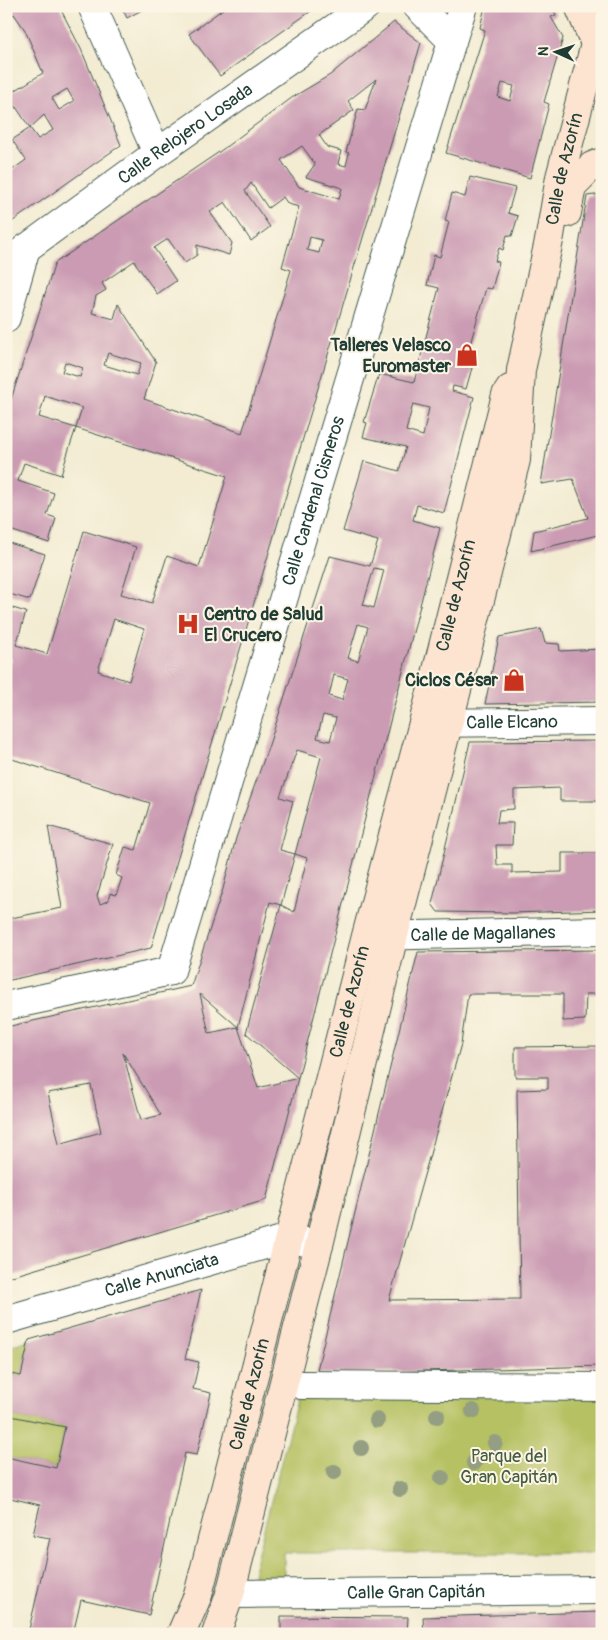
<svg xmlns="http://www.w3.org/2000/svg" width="608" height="1640" viewBox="0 0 608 1640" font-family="Pangolin,sans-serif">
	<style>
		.green { fill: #b5c162; stroke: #6a7f4b }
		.building { fill: #cb9bb3; fill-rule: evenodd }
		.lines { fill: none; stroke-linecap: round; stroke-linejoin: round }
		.street-casing { stroke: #3f574c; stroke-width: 30 }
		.secondary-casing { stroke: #3f574c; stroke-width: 30 }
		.street { stroke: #fff; stroke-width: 28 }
		.secondary { stroke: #fde4d1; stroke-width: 28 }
		.tree { fill: #939e82 }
		.labels { text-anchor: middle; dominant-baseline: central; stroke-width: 4; stroke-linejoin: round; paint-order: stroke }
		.street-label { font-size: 18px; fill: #1f3d34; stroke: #fcf5e5 }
		.poi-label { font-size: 18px; font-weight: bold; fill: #1f3d34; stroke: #fcf5e5; text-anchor: end }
		.park-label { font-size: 18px; fill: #445e40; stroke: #fcf5e5 }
	</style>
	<rect width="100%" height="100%" fill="#fcf5e5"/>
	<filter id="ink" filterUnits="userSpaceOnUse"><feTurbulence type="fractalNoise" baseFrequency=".02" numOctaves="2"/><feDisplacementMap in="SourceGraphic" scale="10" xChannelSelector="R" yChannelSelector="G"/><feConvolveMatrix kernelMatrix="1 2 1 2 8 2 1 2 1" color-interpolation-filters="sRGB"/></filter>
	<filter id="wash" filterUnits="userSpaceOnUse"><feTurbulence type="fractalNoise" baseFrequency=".0096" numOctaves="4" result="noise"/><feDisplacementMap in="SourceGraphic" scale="20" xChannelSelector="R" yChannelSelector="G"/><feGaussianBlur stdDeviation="1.12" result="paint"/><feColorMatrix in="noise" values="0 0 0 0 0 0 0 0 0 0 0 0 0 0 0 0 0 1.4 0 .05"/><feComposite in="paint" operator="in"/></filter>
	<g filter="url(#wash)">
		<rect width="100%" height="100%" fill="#f3ecd3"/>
		<path class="green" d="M29 1340 21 1376 6 1373V1347Z
			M602 1377V1553H284V1587H254V1567L301 1385Z
			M6 1415 65 1427 56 1468 6 1457Z"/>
		<g id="blocks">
			<path class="building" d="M6 6H59L81 49 121 145 6 226V170L8 173 26 160 12 140 30 128 8 95 43 73 25 30 14 14 6 21ZM67 89 74 101 59 110 52 98ZM44 115 53 130 38 139 30 128Z
				M121 6H149L127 18Z
				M227 6H318L220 76 189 34Z
				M485 6H552L556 15 551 17 563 38 544 102 549 104 530 178 446 153 485 30 480 28ZM502 83 514 86 510 101 498 97Z
				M394 22 421 43 151 948 6 981V919L62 908 48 826 113 844 97 896 100 904 108 901 110 893 116 895 122 878 116 875 125 847 136 850 150 803 6 757V670H8L12 659 6 657V606L26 612 16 645 47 654 84 531 136 547 121 594 152 603 167 556 199 567 227 476 76 428 82 408 45 396 39 417 76 428 69 449 61 475 24 463 18 481 54 493 47 515 56 518 49 543 10 530 6 541V415L55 263 219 152 293 97 330 75ZM376 79 365 110 358 109 346 152 349 153 346 166 338 164 341 151 327 147 319 135 354 110 348 101ZM302 146 315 164 306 177 342 188 339 199 299 187 281 160ZM251 183 268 208 283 197 288 204 299 207 282 267 291 270 242 433 144 399 156 362 118 304 114 319 92 313 96 296 106 290 102 283 134 261 157 294 176 281 154 248 168 239 185 263 197 255V245L229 255 232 243 210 212 225 202 251 241 270 227 245 191ZM310 237 322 240 319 253 307 250ZM108 353 141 363 137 375 104 365ZM65 362 83 368 80 377 62 372ZM114 619 144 629 129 681 98 671Z
				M470 177 515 188 508 213 518 216 512 236 507 235 503 250 499 248 495 261 499 262 492 289 486 288 469 348 477 350 466 389 453 386 452 391 474 397 444 513 417 505 413 520 440 528 298 1078 246 1033 281 905 270 902 238 1027 200 994 209 1033 238 1027 258 1088 298 1078 266 1200 6 1278V1027L191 986 223 889 236 838 270 742 330 556 370 566 378 541 343 531 364 461 399 471 406 447 363 437 367 423 364 422 379 374 414 382 439 288 427 285 434 255 440 257 449 222 445 221 452 193 465 197ZM413 404 429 408 423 436 406 431ZM374 568 384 570 374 608 363 605ZM358 624 368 627 358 661 348 658ZM334 675 348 679 342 700 329 696ZM323 715 336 718 330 741 317 738ZM297 750 321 757 295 854 307 858 294 912 281 905 295 854 280 850 293 801 280 797ZM123 1053 161 1115 141 1120ZM91 1085 101 1132 59 1144 48 1093Z
				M602 194V534L531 551 534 531 588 518 573 479 541 484 587 196Z
				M6 542 45 554 30 600 6 593Z
				M541 629 545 643 559 644 560 651 602 649V702L485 704 499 637Z
				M602 741V801H560V788L514 790V809L499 810 497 823H513L512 845H496L497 865H512V873L562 872V853H602V910L513 913 438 912 432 904 470 742Z
				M602 950V994H586L585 1020 563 1021V994H468L461 1044 389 1300 520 1299 517 1090 548 1089V1077H515V1047L602 1046V1366L316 1374 418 952Z
				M201 1290 185 1359 199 1362 193 1389 211 1393 197 1455 185 1453 149 1615 81 1600 73 1634H28L50 1538 33 1535 40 1505 6 1497V1457L56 1468 65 1427 6 1415V1373L21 1376 29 1340Z
				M602 1612V1634H424L423 1617Z
				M281 1616 408 1617 407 1634H281Z"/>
		</g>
	</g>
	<g filter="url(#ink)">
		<use href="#blocks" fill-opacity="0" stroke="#3f574c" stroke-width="1"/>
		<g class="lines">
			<defs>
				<g id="street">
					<path d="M92 6 157 153"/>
					<path d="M452 41 463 6"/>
					<path id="s1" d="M6 263 157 153 366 6"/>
					<path d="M6 318 26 248"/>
					<path id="s2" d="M426 723 602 721"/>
					<path id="s3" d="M371 936 602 931"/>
					<path id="s4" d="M6 1006 171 971 452 41 417 6"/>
					<path id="s5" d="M6 1320 289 1238 319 1245"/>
					<path d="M301 1385 602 1387"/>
					<path id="s6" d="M230 1594 602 1590"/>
				</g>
				<g id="secondary">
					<path d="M579 6 602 60"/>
					<path d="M567 213 572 186 592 166 602 162"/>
					<path id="s7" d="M181 1634 198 1595 366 936 435 678 506 395 510 389"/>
					<path id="s8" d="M216 1634 230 1594 319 1245 394 935 516 460 521 370 550 236 560 177 595 44"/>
				</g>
			</defs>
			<use href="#street" class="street-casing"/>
			<use href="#secondary" class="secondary-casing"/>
			<use href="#street" class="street"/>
			<use href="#secondary" class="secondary"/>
		</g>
		<g class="tree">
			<circle cx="473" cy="1411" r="8"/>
			<circle cx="437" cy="1416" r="8"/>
			<circle cx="377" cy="1420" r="8"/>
			<circle cx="495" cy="1443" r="8"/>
			<circle cx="361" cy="1448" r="8"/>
			<circle cx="474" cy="1463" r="8"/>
			<circle cx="334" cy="1472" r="8"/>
			<circle cx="442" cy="1478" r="8"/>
			<circle cx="400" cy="1489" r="8"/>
		</g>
	</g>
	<defs>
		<symbol id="shop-bare" viewBox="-9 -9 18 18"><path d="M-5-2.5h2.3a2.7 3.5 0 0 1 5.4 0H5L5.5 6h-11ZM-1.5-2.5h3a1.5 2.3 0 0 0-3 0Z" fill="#c8321e" stroke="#fcf5e5" stroke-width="2.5" paint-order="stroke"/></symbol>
		<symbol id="hospital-bare" viewBox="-9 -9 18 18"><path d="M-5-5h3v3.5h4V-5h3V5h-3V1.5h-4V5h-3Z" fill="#c8321e" stroke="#fcf5e5" stroke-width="2.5" paint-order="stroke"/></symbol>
	</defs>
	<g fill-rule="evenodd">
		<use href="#shop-bare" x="451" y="339" width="32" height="32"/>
		<use href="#hospital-bare" x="172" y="608" width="32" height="32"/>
		<use href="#shop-bare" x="498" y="664" width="32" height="32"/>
	</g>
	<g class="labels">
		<g class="street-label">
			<text stroke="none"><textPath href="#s1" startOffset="221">Calle Relojero Losada</textPath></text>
			<text stroke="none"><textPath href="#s8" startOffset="1508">Calle de Azorín</textPath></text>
			<text stroke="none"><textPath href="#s4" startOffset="660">Calle Cardenal Cisneros</textPath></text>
			<text stroke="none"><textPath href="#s7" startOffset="1075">Calle de Azorín</textPath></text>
			<text stroke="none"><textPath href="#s2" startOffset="86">Calle Elcano</textPath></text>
			<text stroke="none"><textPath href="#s3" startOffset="112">Calle de Magallanes</textPath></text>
			<text stroke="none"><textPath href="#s7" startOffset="655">Calle de Azorín</textPath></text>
			<text stroke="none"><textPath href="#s5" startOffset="162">Calle Anunciata</textPath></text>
			<text stroke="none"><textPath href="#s7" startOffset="250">Calle de Azorín</textPath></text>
			<text stroke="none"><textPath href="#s6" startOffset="186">Calle Gran Capitán</textPath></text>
		</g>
		<g class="poi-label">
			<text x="451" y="345">Talleres Velasco<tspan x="451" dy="21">Euromaster</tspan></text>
			<text x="204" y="614" text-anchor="start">Centro de Salud<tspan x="204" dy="21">El Crucero</tspan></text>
			<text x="498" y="680">Ciclos César</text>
		</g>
		<g class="park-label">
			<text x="509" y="1456">Parque del<tspan x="509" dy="21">Gran Capitán</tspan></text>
		</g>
	</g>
	<rect width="608" height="1640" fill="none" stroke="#fcf5e5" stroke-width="25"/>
	<g transform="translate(556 52) rotate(273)" stroke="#fcf5e5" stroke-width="4" paint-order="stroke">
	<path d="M0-4L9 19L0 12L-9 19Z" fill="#1f3d34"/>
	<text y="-8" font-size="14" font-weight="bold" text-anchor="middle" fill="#1f3d34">N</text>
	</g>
</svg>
